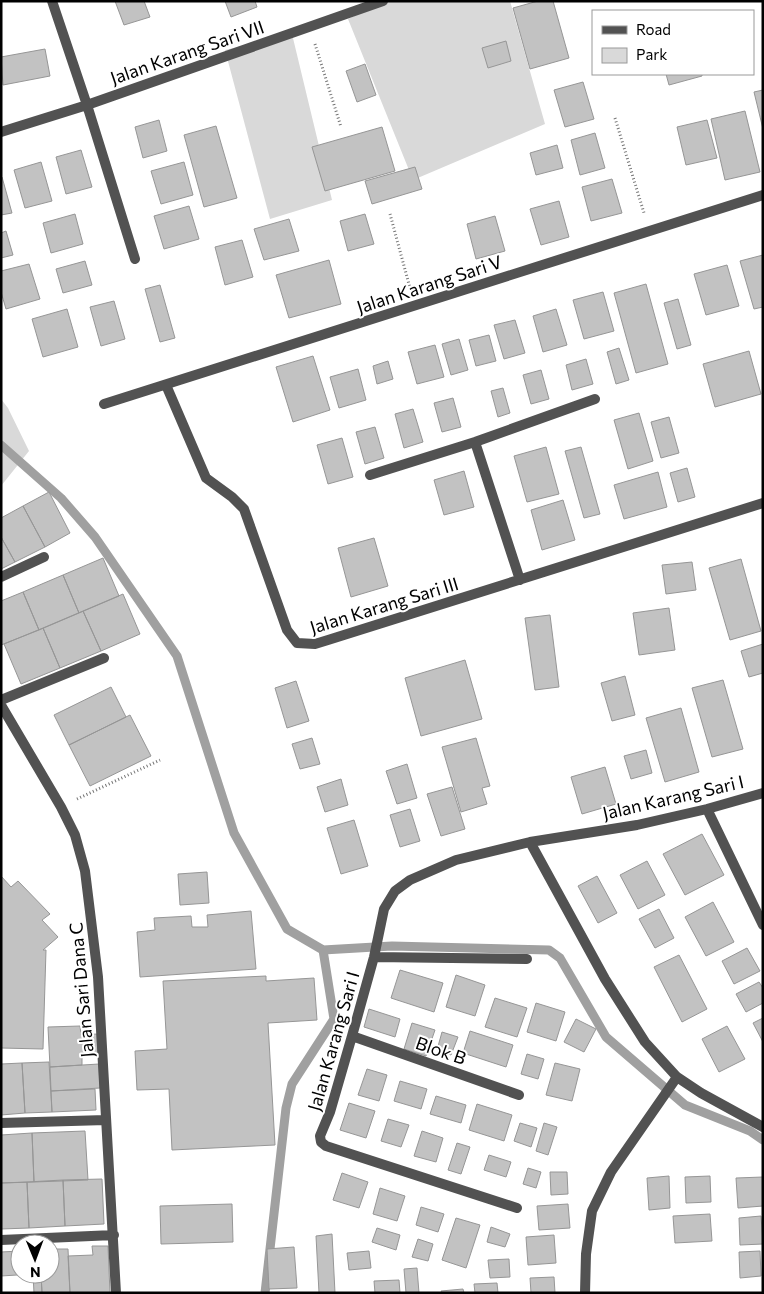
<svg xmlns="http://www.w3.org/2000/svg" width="764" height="1294" viewBox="0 0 764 1294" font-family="Commissioner,sans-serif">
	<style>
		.green { fill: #d9d9d9 }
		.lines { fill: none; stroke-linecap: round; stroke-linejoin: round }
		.stream { stroke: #a0a0a0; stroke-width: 9 }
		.building { fill: #c2c2c2; stroke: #969696 }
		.path { stroke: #747474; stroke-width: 3; stroke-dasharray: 1 2.5; stroke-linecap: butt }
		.street { stroke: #525252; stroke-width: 10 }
		.labels { text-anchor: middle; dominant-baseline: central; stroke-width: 4; stroke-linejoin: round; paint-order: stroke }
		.street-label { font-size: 18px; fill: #000; stroke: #fff }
	</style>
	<rect width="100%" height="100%" fill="#fff"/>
	<path class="green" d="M386 1H510L545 124 413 180 348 19Z
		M292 34 332 200 270 219 225 50Z
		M1 399 8 408 29 451 1 486Z"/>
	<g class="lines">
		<path class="stream" d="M1 445 61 498 95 537 177 656 234 833 287 929 323 950 392 946 549 950 560 958 606 1037 685 1105 750 1131 763 1140
			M265 1293 286 1108 292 1084 334 1019 323 950"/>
	</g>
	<path class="building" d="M115 1H144L150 17 124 25Z
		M225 1H255L257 7 231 17Z
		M538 1H553L569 58 530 69 513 8Z
		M506 41 511 61 488 68 482 48Z
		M45 49 50 76 3 85 1 57Z
		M365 64 376 95 357 102 346 71Z
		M666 74H702V76L669 85Z
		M583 82 594 119 565 127 554 90Z
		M763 90V129L754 92Z
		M745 111 760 172 725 180 711 119Z
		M159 120 167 151 143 158 135 127Z
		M707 120 717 158 686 165 677 127Z
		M216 126 237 198 204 207 184 135Z
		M382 127 395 171 325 191 312 147Z
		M595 133 605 168 580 175 571 140Z
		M557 145 563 168 536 175 530 153Z
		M81 150 92 187 66 194 56 157Z
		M41 162 52 201 25 208 14 170Z
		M184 162 193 195 161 204 151 171Z
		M415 167 422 189 372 204 365 181Z
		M2 177 12 213 1 215V177Z
		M612 179 622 213 591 221 582 187Z
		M559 201 569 237 541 245 530 209Z
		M189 206 199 239 164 249 154 216Z
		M75 214 83 244 51 253 43 223Z
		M365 214 374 244 348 251 340 221Z
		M495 216 505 251 476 259 467 224Z
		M289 219 299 251 264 260 254 229Z
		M6 231 13 255 1 258V233Z
		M242 240 253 277 225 285 215 247Z
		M763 255V307L754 309 740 261Z
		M329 260 341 304 289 318 276 275Z
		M85 261 92 285 63 293 56 269Z
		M29 264 40 299 6 309 1 292V271Z
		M727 265 739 306 706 315 694 274Z
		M646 284 668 364 636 373 614 293Z
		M160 285 175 338 160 342 145 289Z
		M603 292 614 331 584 339 573 300Z
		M678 299 691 345 677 349 664 303Z
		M114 301 125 339 101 346 90 307Z
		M67 309 78 347 43 357 32 319Z
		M556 309 567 345 543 352 533 316Z
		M515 320 525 353 504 359 494 325Z
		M489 335 496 361 476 366 469 340Z
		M459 339 468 370 451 375 442 344Z
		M435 345 444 377 417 384 408 352Z
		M619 348 629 380 616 384 607 352Z
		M749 351 761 394 715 407 703 364Z
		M313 356 330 410 293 422 276 367Z
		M586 359 593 384 572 390 566 365Z
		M388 361 393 379 377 384 373 366Z
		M358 369 366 400 339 408 330 377Z
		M541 370 549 399 531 404 523 375Z
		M503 388 510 413 498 417 491 391Z
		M453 398 461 427 442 432 434 403Z
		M413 409 423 442 404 448 395 414Z
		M639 413 653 461 628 469 614 420Z
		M669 417 679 453 661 458 651 422Z
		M375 427 384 458 365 464 356 432Z
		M342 438 353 477 328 484 317 445Z
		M546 447 559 494 527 502 514 456Z
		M581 447 600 514 584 518 565 451Z
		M687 468 695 497 678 502 670 473Z
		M464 471 474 507 444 515 434 480Z
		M658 472 667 507 624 519 614 485Z
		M49 492 70 533 45 547 23 506Z
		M563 500 575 540 542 550 531 510Z
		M23 506 45 547 15 562 1 537V518Z
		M1 537 15 562 1 569Z
		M374 538 388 586 351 597 338 548Z
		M103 558 119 596 79 613 63 575Z
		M741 559 761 631 730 640 709 568Z
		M692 562 696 590 666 594 662 565Z
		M63 575 79 613 39 630 23 592Z
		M23 592 39 630 1 645V601Z
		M123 594 140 634 101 651 83 611Z
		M669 608 675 650 639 655 633 613Z
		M83 611 101 651 60 668 43 628Z
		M550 615 559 687 535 690 525 618Z
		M43 628 60 668 21 684 4 644Z
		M763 644V673L749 677 741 651Z
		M465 660 482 719 421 736 405 678Z
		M625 676 635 715 612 721 601 683Z
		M723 680 743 749 712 757 692 688Z
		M296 681 309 721 287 728 275 688Z
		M111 687 126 717 69 745 54 715Z
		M681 708 699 772 665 782 646 718Z
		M130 715 151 756 90 786 69 745Z
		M312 738 320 764 300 769 292 744Z
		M476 738 490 786 482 788 487 804 461 812 442 747Z
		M646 750 652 773 631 779 624 756Z
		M407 764 417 798 397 804 386 771Z
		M605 767 616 804 582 814 571 777Z
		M341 779 348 805 325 812 317 787Z
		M452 787 465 829 441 836 427 794Z
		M410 809 420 841 400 847 390 815Z
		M354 820 368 866 341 874 327 828Z
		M702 834 724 875 685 895 663 854Z
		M647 861 665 895 638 909 620 875Z
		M207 872 209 903 180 905 178 874Z
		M1 876 11 887 18 881 50 914 42 920 58 937 43 950H46L43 1049 1 1048Z
		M597 876 617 913 598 923 578 886Z
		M713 902 734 942 706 956 685 917Z
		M659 909 674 938 655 948 639 919Z
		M251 911 256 969 140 977 137 932 155 930 154 918 191 916 192 927H208L207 915Z
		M747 948 760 971 734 984 722 961Z
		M679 955 707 1009 682 1022 654 967Z
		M400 970 443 983 434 1012 391 998Z
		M456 975 485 985 475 1016 446 1007Z
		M266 976V981L314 978 317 1020 268 1023 275 1145 172 1150 169 1089 137 1090 135 1051 167 1049 163 981Z
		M759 982 763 988V1003L746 1012 736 994Z
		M495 998 527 1008 517 1037 485 1027Z
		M536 1003 565 1012 556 1041 527 1032Z
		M369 1009 400 1019 395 1037 364 1027Z
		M763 1018V1042L753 1023Z
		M576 1019 596 1029 584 1052 564 1042Z
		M412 1023 435 1030 426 1056 404 1049Z
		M80 1026 81 1035 97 1034 98 1053 82 1054V1065L50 1067 48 1027Z
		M727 1026 745 1059 719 1072 702 1039Z
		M470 1031 513 1045 506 1067 463 1053Z
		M442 1032 458 1037 451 1055 437 1050Z
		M527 1054 544 1059 538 1079 521 1074Z
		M49 1062 52 1112 25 1113 22 1063Z
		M22 1063 25 1113 1 1115V1064Z
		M555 1063 580 1069 572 1101 546 1095Z
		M99 1064 100 1088 51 1091 50 1067Z
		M367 1069 387 1075 379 1101 358 1095Z
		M400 1081 427 1089 421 1109 394 1101Z
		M95 1089 96 1110 52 1112 51 1091Z
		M436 1096 466 1105 461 1123 430 1114Z
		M349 1103 375 1111 366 1138 340 1130Z
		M477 1104 512 1115 504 1141 469 1130Z
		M388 1119 409 1125 401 1147 381 1141Z
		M520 1123 537 1128 531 1147 514 1141Z
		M544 1123 557 1127 548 1155 536 1151Z
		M85 1131 88 1180 34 1182 32 1133Z
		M422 1131 443 1138 436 1162 414 1156Z
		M32 1133 34 1182 1 1183V1135Z
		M457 1143 470 1147 461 1174 448 1170Z
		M489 1155 511 1162 506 1177 484 1170Z
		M528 1168 541 1172 536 1188 523 1184Z
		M550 1172H567L568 1194 551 1195Z
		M342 1173 368 1182 359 1208 333 1200Z
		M669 1176 670 1208 649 1210 647 1178Z
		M710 1176 711 1202 686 1203 685 1177Z
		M763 1177V1206L738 1208 736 1178Z
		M102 1179 104 1224 65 1226 63 1180Z
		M63 1180 65 1226 29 1228 27 1182Z
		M27 1182 29 1228 1 1229V1183Z
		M380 1188 405 1196 397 1221 373 1214Z
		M232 1204 233 1242 161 1244 160 1206Z
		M568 1204 570 1228 539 1230 537 1206Z
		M421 1207 444 1214 438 1232 416 1225Z
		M710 1214 712 1241 675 1243 673 1216Z
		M761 1216 763 1244 740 1245 739 1218Z
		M456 1218 480 1225 466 1268 442 1260Z
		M491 1227 510 1234 505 1247 487 1242Z
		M377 1228 400 1235 396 1250 372 1242Z
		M332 1234 335 1293H319L316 1236Z
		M554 1235 556 1263 528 1265 526 1237Z
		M418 1239 433 1244 428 1261 412 1257Z
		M92 1246H108L110 1293H70L68 1256 93 1255Z
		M294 1247 297 1288 269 1289 267 1249Z
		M50 1249H68L70 1293H42L41 1274H50Z
		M20 1251V1274H33L1 1276V1252Z
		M369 1251 371 1268 349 1270 347 1253Z
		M760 1251 761 1276 740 1278 739 1252Z
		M509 1259 510 1277 490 1278 488 1260Z
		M417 1268 419 1293H406L404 1269Z
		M33 1274H41L42 1293H34Z
		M554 1277 555 1293H531L530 1278Z
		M399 1280 400 1293H375L374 1281Z
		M497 1283 498 1293H475L474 1284Z
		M463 1289 464 1293H442L441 1291Z"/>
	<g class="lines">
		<path class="path" d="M315 44 341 127
			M615 118 644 213
			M390 214 410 288
			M77 799 160 760"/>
		<path class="street" d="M52 1 87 105 135 259
			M1 132 87 105 383 1
			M166 385 206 478 232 497 244 509 287 630 297 643 315 644 328 640 763 503
			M104 404 763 195
			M475 442 520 580
			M370 475 475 442 595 399
			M1 577 44 557
			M1 700 104 658
			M1 705 61 807 75 835 85 871 98 977 116 1293
			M707 809 763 925
			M530 842 605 979 645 1042 677 1077 701 1093 763 1127
			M374 957 527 959
			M352 1036 519 1095
			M1 1123 106 1120
			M517 1208 326 1146 321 1142 320 1136 330 1112 352 1036 374 957 384 909 395 891 410 880 456 860 530 842 637 825 707 809 763 793
			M1 1240 114 1235
			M585 1293 586 1254 592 1211 611 1172 677 1077"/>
	</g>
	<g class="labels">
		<g class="street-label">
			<text transform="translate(187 52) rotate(-19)">Jalan Karang Sari VII</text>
			<text transform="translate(429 284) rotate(-18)">Jalan Karang Sari V</text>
			<text transform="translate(384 605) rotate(-17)">Jalan Karang Sari III</text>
			<text transform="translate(673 797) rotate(-13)">Jalan Karang Sari I</text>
			<text transform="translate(81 990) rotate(-95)">Jalan Sari Dana C</text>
			<text transform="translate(333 1041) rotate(-74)">Jalan Karang Sari I</text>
			<text transform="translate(441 1050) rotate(19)">Blok B</text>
		</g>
	</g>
	<rect width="764" height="1294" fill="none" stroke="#000000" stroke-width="5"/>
	<rect x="592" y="10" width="162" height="65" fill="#ffffff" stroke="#999999"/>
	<rect x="602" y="26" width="25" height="8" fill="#525252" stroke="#999999"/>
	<text x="636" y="35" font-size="15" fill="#000000">Road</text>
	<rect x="602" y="48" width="25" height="15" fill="#d9d9d9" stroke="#999999"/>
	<text x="636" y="60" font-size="15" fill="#000000">Park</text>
	<g transform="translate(35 1259) rotate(179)"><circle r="24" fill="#ffffff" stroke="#999999"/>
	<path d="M0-4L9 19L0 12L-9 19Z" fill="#000000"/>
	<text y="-8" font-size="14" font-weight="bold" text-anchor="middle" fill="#000000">N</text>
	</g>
</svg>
